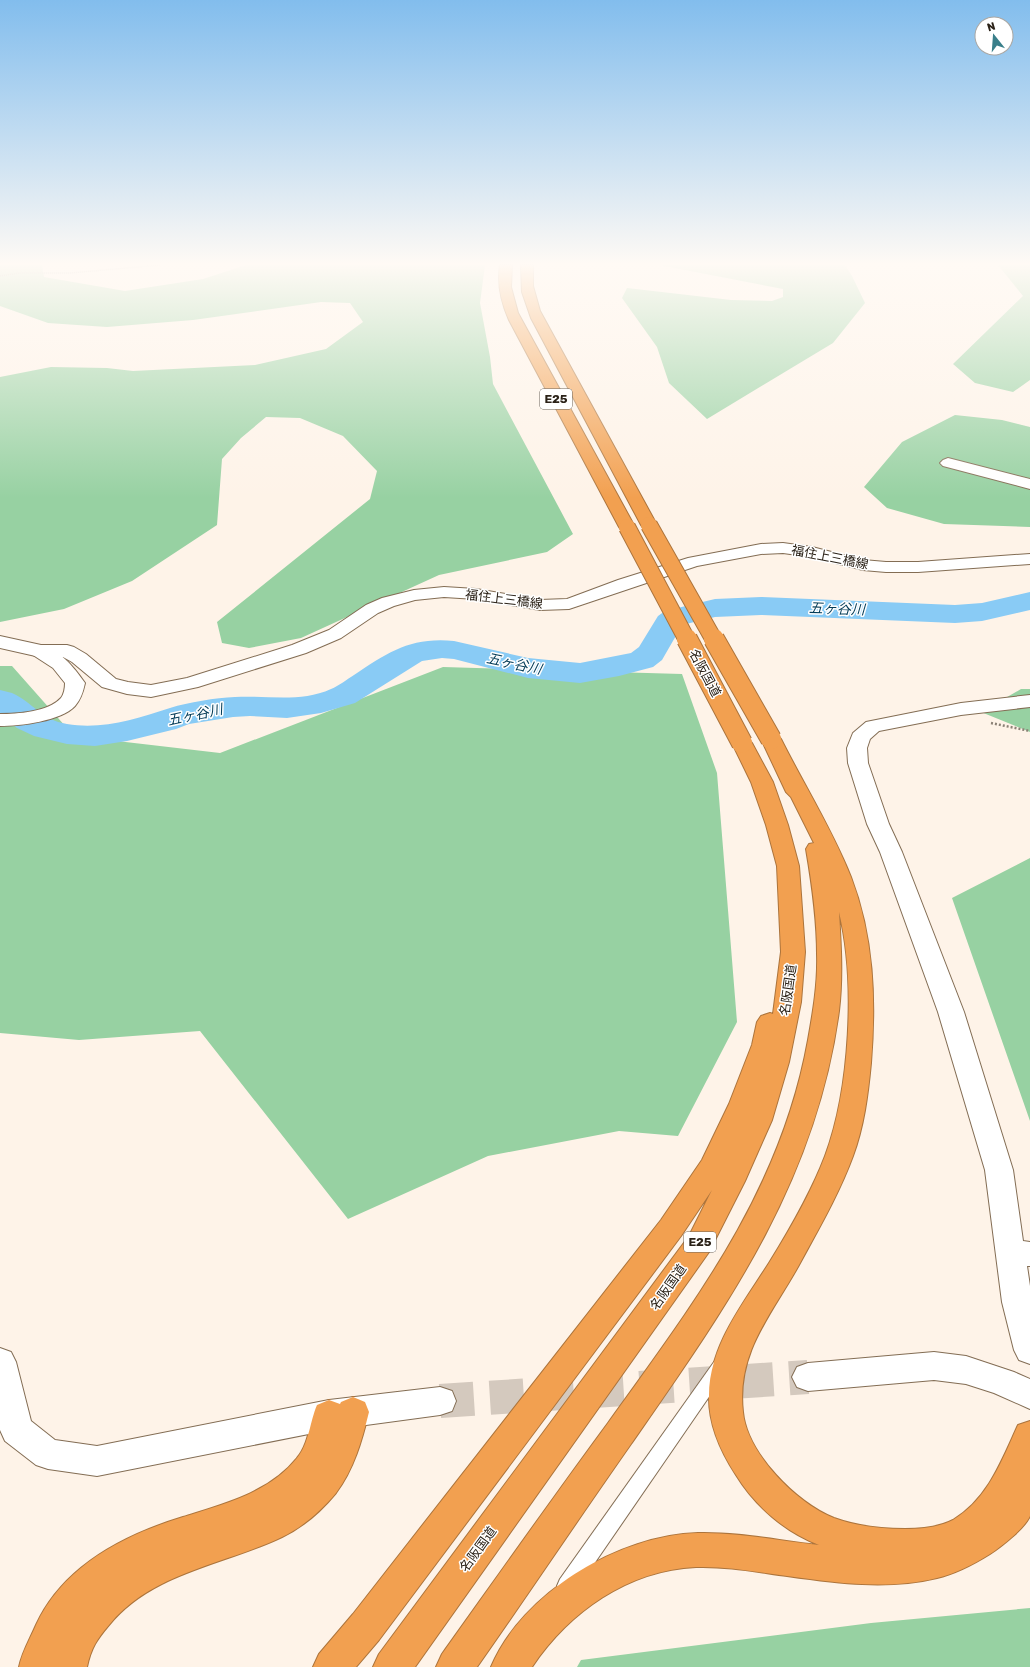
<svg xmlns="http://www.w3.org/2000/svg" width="1030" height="1667" viewBox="0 0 1030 1667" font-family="Rubik,'Noto Sans JP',sans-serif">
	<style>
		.forest { fill: #97d1a2 }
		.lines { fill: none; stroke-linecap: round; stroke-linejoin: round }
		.river { fill: #89cbf5; fill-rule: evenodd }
		.tertiary-tunnel { stroke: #d4c9be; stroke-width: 34; stroke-dasharray: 34 16; stroke-linecap: butt }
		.service-casing { stroke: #836d54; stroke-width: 2 }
		.minor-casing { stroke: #836d54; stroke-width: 2 }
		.tertiary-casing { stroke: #836d54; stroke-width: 2 }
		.secondary-casing { stroke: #836d54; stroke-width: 2 }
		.motorway-casing { stroke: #ac743c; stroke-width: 2 }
		.path-far1 { stroke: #8b8176; stroke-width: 1.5; stroke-dasharray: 1 1; stroke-linecap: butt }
		.path { stroke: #8b8176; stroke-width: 2.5; stroke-dasharray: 2 2; stroke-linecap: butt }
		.service { fill: #fff; fill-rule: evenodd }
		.minor { fill: #fff; fill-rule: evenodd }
		.tertiary { fill: #fff; fill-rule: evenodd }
		.secondary { fill: #fff; fill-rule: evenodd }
		.motorway { fill: #f2a050; fill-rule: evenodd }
		.motorway-bridge-far1-casing { stroke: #ac743c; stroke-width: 18; stroke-linecap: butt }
		.motorway-bridge-casing { stroke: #ac743c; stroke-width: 22; stroke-linecap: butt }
		.motorway-bridge-far1 { stroke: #f2a050; stroke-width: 16 }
		.motorway-bridge { stroke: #f2a050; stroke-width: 20 }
		.labels { text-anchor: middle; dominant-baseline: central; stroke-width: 3; stroke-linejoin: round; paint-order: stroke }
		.shield { fill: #fff; stroke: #6b645d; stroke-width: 1 }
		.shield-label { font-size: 12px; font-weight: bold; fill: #2b2218 }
		.street-label { font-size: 13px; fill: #2b2218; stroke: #fff }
		.water-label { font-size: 14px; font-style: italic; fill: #033b57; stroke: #fff }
	</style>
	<rect width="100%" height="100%" fill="#fef3e8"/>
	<path class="forest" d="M0 265H42L44 277 125 291 203 279 246 265H485L480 303 490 357 493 384 573 534 547 552 439 575 301 638 249 648 222 643 217 622 370 499 377 471 343 436 300 418 266 417 241 438 222 459 217 525 132 581 64 609 0 622V377L51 367 107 368 133 371 255 365 326 349 363 322 350 303 321 302 193 320 107 327 48 323 0 306Z
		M659 265H845L852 276 865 303 833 343 707 419 669 383 657 347 622 298 627 288 731 300 772 301 783 297V289Z
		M998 265H1030V380L1013 392 975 383 953 364 1023 296Z
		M955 415 1002 420 1030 427V527L944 524 887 508 864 487 902 442Z
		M0 666H12L74 736 220 753 443 667 682 674 717 773 737 1022 678 1136 619 1131 488 1156 348 1219 200 1031 79 1040 0 1033Z
		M1021 689H1030V732L981 712Z
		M1030 858V1121L952 898Z
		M1030 1608V1667H577L581 1660 871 1623Z"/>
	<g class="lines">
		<path class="river" d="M1030 592V610L982 621 955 623 761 615 715 617 686 624 681 627 662 660 653 667 619 676 580 683 528 678 454 659 442 658 422 661 355 703 321 713 287 718 250 716 233 717 189 724 176 729 127 741 95 746 67 744 34 736 17 728 0 715V690C4 691 8 692 12 693 32 702 42 720 67 724 102 730 136 719 170 708 189 702 215 698 235 697 267 695 300 703 331 689 339 686 347 679 354 675 389 652 410 637 454 641L528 658 580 663 631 653 639 647 658 616 665 611 715 599 761 597 955 605 982 603Z"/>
		<path class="tertiary-tunnel" d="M440 1401 808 1377"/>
		<defs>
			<path id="service" d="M720 1359 726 1362 729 1367 726 1372 574 1593 567 1596 560 1593 557 1586 560 1579 714 1362Z"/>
			<path id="minor" d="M948 458 1030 479V489L943 466 940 463 943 460Z
				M1030 695V707L961 715 879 731 870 739 867 748 868 763 889 824 902 852 964 1012 1013 1170 1023 1241 1030 1242V1266H1027L1030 1286V1364L1019 1360 1014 1350 1002 1302 985 1170 938 1012 880 852 867 824 848 763 847 748 853 733 866 722 961 703Z"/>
			<path id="tertiary" d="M40 645C60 650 73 666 85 683 83 692 81 699 75 706 61 721 20 726 0 726V714C17 714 48 712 61 698 64 694 65 688 65 683L53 668 33 655 31 651 33 647Z
				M0 1348 11 1352 16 1362 31 1421 55 1440 97 1446 329 1400 440 1387 452 1391 456 1401 452 1411 440 1415 329 1430 97 1476 48 1469 36 1465 5 1441 0 1430Z
				M934 1352 966 1356 1014 1372 1030 1379V1409L994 1393 966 1384 934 1380 808 1391 797 1387 792 1377 797 1367 808 1363Z"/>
			<path id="secondary" d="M783 543 812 547 863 560 886 562H918L1030 554V564L918 572H886L863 570 812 557 783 553 761 554 697 566 569 609 540 610 476 599 444 597 415 600 394 606 378 613 341 638 306 653 198 687 151 697 127 694 102 687 72 662 63 657H40L0 648V636L41 645H67L74 647 86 654 116 679 128 682 151 685 187 678 292 645 329 630 366 605 382 598 414 590 444 587 476 589 540 600 567 599 618 580 688 558 761 544Z"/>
			<path id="motorway" d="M500 265H512L511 287 518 313 635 527 633 530 627 532 621 530 619 527 509 320C501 302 497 285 500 265Z
				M521 265H533V286L540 311 657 525 655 528 649 530 643 528 641 525 531 318 522 292Z
				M771 733 778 735 781 739C804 785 832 829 851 877 874 937 876 1000 871 1063 868 1095 864 1126 853 1156 839 1194 818 1230 799 1265 772 1314 736 1352 743 1412 747 1453 796 1503 834 1518 856 1526 881 1529 905 1529 920 1529 940 1527 953 1520 988 1499 1002 1460 1018 1425L1030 1421C1030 1445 1030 1469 1030 1493 1030 1499 1030 1510 1030 1516 1025 1528 1001 1547 990 1554 974 1564 955 1574 937 1578 888 1590 836 1583 787 1576 757 1572 727 1566 696 1567 628 1570 569 1612 532 1667H491C522 1593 619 1535 698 1533 739 1532 779 1541 819 1545 785 1532 755 1506 736 1475 721 1452 709 1426 709 1398 708 1347 743 1304 769 1263 790 1229 811 1193 825 1156 850 1089 856 981 839 912 841 945 843 978 839 1011 816 1182 727 1306 631 1444 579 1518 529 1593 477 1667H436L442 1654C497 1577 552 1499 608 1423 695 1302 781 1191 808 1040 813 1012 818 983 817 954 817 918 812 884 806 849L809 844 814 843 791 797 786 792 761 739 764 735Z
				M742 737 749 739 752 743 773 782 788 825 799 866 805 952 801 1002 789 1062 772 1120 745 1181 709 1252 415 1667H373L379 1654 689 1236 712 1190 681 1236 379 1640 356 1667H313L319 1654 353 1614 661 1220 702 1160 729 1104 752 1045 757 1022 761 1016 770 1013 773 1014 781 952 777 866 766 825 751 782 732 743 735 739Z
				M353 1397 365 1402 369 1412C362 1440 354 1469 336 1493 322 1510 303 1527 282 1537 224 1565 152 1572 109 1625 97 1639 91 1648 87 1667H19C22 1652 30 1639 36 1625 63 1566 124 1535 183 1517 224 1504 269 1493 297 1458 309 1444 310 1421 317 1405L329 1400 340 1404 341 1402Z"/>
		</defs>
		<use href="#service" class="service-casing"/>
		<use href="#minor" class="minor-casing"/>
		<use href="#tertiary" class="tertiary-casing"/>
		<use href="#secondary" class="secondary-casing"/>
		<use href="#motorway" class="motorway-casing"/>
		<path class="path-far1" d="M0 276 19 273H70L160 265"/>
		<path class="path" d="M991 723 1030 731"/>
		<use href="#service" class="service"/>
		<use href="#minor" class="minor"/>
		<use href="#tertiary" class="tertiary"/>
		<use href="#secondary" class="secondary"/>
		<use href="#motorway" class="motorway"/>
		<defs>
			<path id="motorway-bridge-far1" d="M649 525 714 640
				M627 527 687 640"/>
			<path id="motorway-bridge" d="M687 639 742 743
				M714 639 771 739"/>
		</defs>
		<use href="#motorway-bridge-far1" class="motorway-bridge-far1-casing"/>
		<use href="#motorway-bridge" class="motorway-bridge-casing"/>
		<use href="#motorway-bridge-far1" class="motorway-bridge-far1"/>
		<use href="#motorway-bridge" class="motorway-bridge"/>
	</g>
	<linearGradient id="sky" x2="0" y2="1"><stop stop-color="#82bded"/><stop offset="0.53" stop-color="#fffaf5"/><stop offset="1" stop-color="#fffaf5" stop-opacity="0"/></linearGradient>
	<rect width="1030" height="498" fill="url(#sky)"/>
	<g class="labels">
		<g class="shield">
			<rect x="540" y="389" width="32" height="20" rx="3"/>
			<rect x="684" y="1232" width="32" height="20" rx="3"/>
		</g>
		<g class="shield-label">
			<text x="556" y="399">E25</text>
			<text x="700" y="1242">E25</text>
		</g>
		<g class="street-label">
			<text transform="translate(830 557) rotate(11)">福住上三橋線</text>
			<text transform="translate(504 599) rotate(7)">福住上三橋線</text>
			<text transform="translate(705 673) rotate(62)">名阪国道</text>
			<text transform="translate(788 990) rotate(-82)">名阪国道</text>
			<text transform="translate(668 1287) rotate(-55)">名阪国道</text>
			<text transform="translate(478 1549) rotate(-54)">名阪国道</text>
		</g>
		<g class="water-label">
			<text transform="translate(837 609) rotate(2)">五ヶ谷川</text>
			<text transform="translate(514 664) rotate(12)">五ヶ谷川</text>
			<text transform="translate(195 715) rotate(-12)">五ヶ谷川</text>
		</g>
	</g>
	<g transform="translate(994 36) rotate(343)"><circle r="19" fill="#ffffff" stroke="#aaa7a3"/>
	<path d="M0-3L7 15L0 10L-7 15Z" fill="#397f8a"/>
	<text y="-6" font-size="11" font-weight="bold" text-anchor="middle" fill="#2b2218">N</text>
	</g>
</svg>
